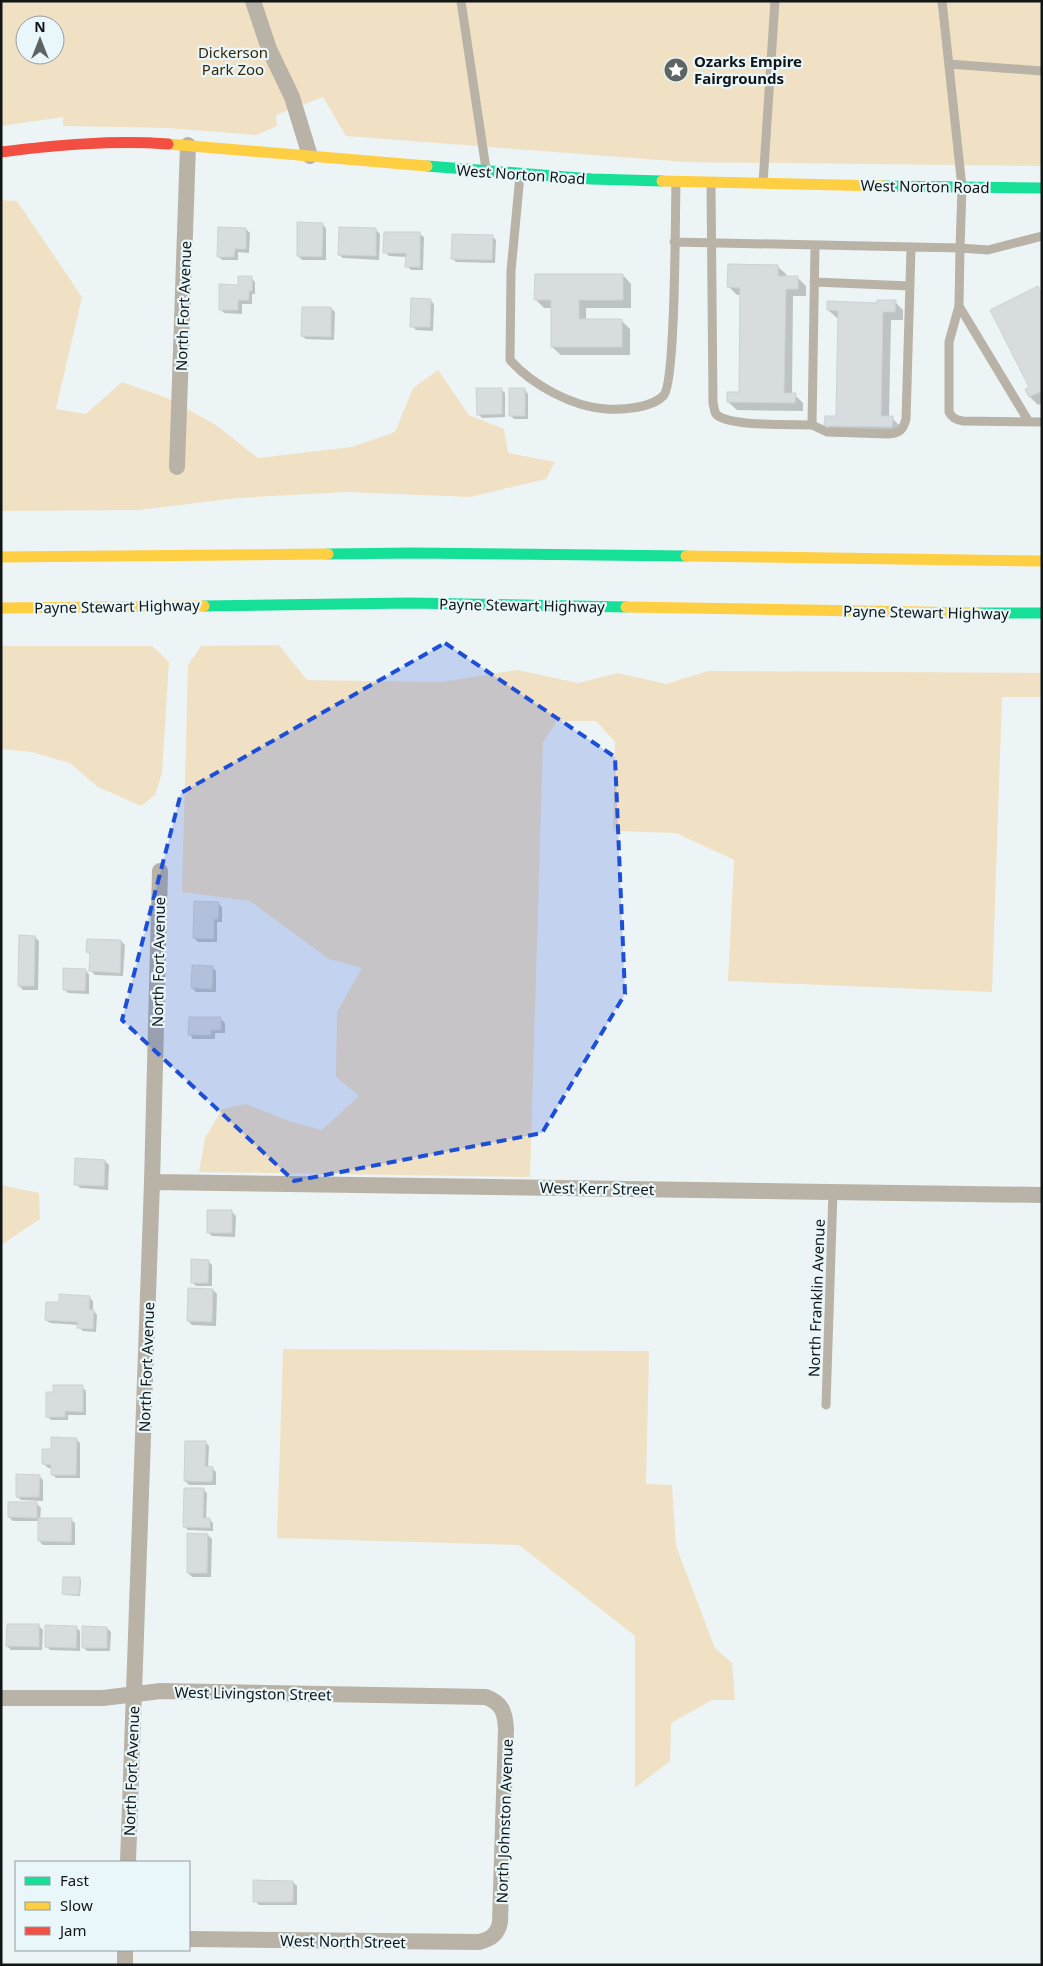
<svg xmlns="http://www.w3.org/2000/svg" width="1043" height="1966" viewBox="0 0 1043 1966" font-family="'Noto Sans',sans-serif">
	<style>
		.green { fill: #f1e1c4; fill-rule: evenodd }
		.shadow { fill: #0003 }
		.building { fill: #d7dcde; stroke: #cdd2d4 }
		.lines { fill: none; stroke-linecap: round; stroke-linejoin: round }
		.lane { stroke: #b8b3a6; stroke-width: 9 }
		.street { stroke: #b8b3a6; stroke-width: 16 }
		.fast { stroke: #16e098; stroke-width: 11 }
		.slow { stroke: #ffcf43; stroke-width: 11 }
		.jam { stroke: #f24e42; stroke-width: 11 }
		.marked { fill: #1d4ed8; fill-opacity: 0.2; stroke: #1d4ed8; stroke-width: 4; stroke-dasharray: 10 6; stroke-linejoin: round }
		.labels { text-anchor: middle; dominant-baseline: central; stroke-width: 4.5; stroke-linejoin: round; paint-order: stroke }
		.park-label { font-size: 15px; fill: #3a2808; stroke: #e9f6fa }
		.poi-label { font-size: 15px; font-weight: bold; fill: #111516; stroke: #e9f6fa; text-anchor: start }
		.street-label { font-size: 15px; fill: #111516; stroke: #e9f6fa }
	</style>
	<rect width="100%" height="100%" fill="#edf4f6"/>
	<path class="green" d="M1 1H1042V166L686 162 346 136 323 97 276 115 277 126 256 135 168 128 63 126V117L1 126ZM25 25H55V55H25Z
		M1 200 17 201 82 297 56 409 86 414 122 382 167 398 216 425 258 458 352 447 395 432 413 388 438 370 469 415 504 429 508 453 555 462 546 479 470 497 346 492 238 498 138 510 1 511Z
		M279 645 307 680 442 682 517 670 578 683 618 673 666 684 708 671 1042 673V697H1002L992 992 728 981 734 860 676 833 613 831 615 742 596 721H557L543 742 530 1177 199 1172 205 1138 222 1109 246 1104 289 1121 322 1130 359 1096 336 1077 337 1012 362 968 329 959 250 901 182 892 188 665 201 646Z
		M1 646H152L169 662 162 773 155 795 141 806 98 787 70 763 31 752 1 749Z
		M1 1185 39 1193 40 1219 1 1245Z
		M283 1349 649 1351 646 1484 672 1485 676 1546 715 1648 732 1663 735 1700H712L671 1723 670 1761 635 1788V1636L519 1545 277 1538Z"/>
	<path class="shadow" d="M322 224 326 228V260H302L298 256Z
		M246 229 250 233 249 253 238 252V260H222L218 256Z
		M376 230 380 234 379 260 343 258 339 255Z
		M420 234 424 237 423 270H411L407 266V257L389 256 385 252Z
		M492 236 496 240 495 263 456 262 452 258Z
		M777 266 786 274V277H797L806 286V296H793L792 395H795L803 403V411L737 410 728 402 740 394 741 295H737L729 287Z
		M623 275 631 284V308H586V321H622L630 329V355H561L552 347V308H544L536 300Z
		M251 278 255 282V294H252V304H242V314L224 313 220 309 239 286Z
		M1037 288 1042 292V403L1038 405 1030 397 1026 389 1030 387Z
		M430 300 434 304 433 331 416 330 412 326Z
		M895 302 903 310V320H891L889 418H892L900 426V435L834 434 826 425 837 417 839 318H837L828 310Z
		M331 308 335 312 334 340 306 339 302 336Z
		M501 389 505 393V417L482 418 478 414Z
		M525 390 528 394V419H514L510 415Z
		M218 903 222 907V922H217V942H198L194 938Z
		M35 937 39 941 38 990H23L19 986Z
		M121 941 125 945 123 976 95 975 91 971V956L88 952Z
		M212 967 216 971V992H196L192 988Z
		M85 970 89 974V994L68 993 64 989Z
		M221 1019 225 1023V1033H215V1039H193L190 1035Z
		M105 1161 109 1165 108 1190 80 1188 76 1184Z
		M232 1212 236 1216 235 1237 212 1236 208 1232Z
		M208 1261 212 1265V1286H196L192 1282Z
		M213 1290 217 1294 216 1326 192 1325 188 1321Z
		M89 1297 93 1301V1310L97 1315 96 1332 83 1331 79 1327V1325L50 1323 46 1320 60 1304Z
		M82 1387 86 1391V1415H68V1420H51L47 1416Z
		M76 1439 80 1443V1478H56L52 1474V1468H48L44 1464 52 1450Z
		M205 1442 209 1446 208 1468H212L216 1472V1485H189L185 1481Z
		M39 1476 43 1480V1501L21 1500 17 1496Z
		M203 1489 207 1493 206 1520H210L213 1523V1531L188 1530 184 1526Z
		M37 1504 41 1508 40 1519 71 1520 75 1523V1545H43L39 1541V1521H13L9 1517Z
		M208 1535 212 1539 211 1577H192L188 1573Z
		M79 1578 81 1580 80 1596 65 1595 64 1594Z
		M39 1626 43 1630 42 1650H11L7 1646Z
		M76 1627 80 1631V1651L50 1650 46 1646Z
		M107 1628 111 1632 110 1651H87L83 1647Z
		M293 1882 297 1886V1905H259L255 1901Z"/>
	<path class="building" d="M297 222 323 223 322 257 297 256Z
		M218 227 246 228V249H235L234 257H217Z
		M339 227 376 228V256L338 255Z
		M384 232H420V267H405L406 253H383Z
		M452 234 493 235 492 260 451 259Z
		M728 264 778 265V276H798V289H786L784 393H796L795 403 727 402V392H739L740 288 727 287Z
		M535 274H623V300H579V319H622V347H551V300H534Z
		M238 276H252V291H249V300H238V310H219V284L238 285Z
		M1038 286 1042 295V391L1029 397 1025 389 1029 387 990 310Z
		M411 298 431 299 430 327H410Z
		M877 300H896L895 312H883L881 416H893L892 427 824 426 825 416H836L838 311 827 310V301L877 303Z
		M302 307H331V337L301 336Z
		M476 388H502V414L477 415Z
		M509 388H525V416H509Z
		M194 901 219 902 218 919H214V939L193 938Z
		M19 935 35 936 34 986H18Z
		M87 939 121 940 120 973 89 971 90 953 86 952Z
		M192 965 213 966 212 989 191 988Z
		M63 968 86 969 85 991 63 990Z
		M189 1017H221V1030H211V1035H188Z
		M75 1158 105 1160 104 1186 74 1185Z
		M207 1210H232V1233H207Z
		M191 1259 209 1260 208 1283H191Z
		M188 1288 213 1289 212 1322 187 1321Z
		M59 1294 90 1296 89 1309 94 1310 93 1329 77 1328 78 1322 45 1320 46 1302H59Z
		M53 1385H83V1412L65 1411V1417H46V1392H53Z
		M51 1437 77 1438 76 1475H51V1465L42 1464V1449H51Z
		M185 1441H206L205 1466 213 1467 212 1482 184 1481Z
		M16 1474 40 1475 39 1497H16Z
		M184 1488H204L203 1518H210V1528L183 1527Z
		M8 1502H37V1518L8 1517Z
		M38 1518H72L71 1542 38 1541Z
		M187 1533 208 1534 207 1573H187Z
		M63 1577H80L79 1595 62 1594Z
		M7 1624H39V1647L6 1646Z
		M45 1625 77 1626 76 1648 45 1647Z
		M82 1626 107 1627V1648H82Z
		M253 1880 293 1881V1902H253Z"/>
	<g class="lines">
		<path class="lane" d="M461 1 486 169
			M942 1 962 187 960 248 988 250 1042 236
			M949 64 1042 71
			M520 175 511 271 510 360C532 385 573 407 606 409 622 410 653 408 664 395 676 379 675 213 676 183
			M763 183 775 1
			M711 184 713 403C714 406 714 411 716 414 727 427 793 424 812 425L815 245
			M674 242 960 248 959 306 949 342V412C952 418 956 420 963 421L1042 422
			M814 282 910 286
			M959 306 1029 422
			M812 425 827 432 888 434C900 433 903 430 906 419L911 248
			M826 1405 833 1192"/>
		<path class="street" d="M253 1 269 49 292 97 310 156
			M177 467 188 145
			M152 1182 1042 1195
			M1 1698H103L161 1691 486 1697C502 1703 505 1712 506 1729L500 1922C498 1934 491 1939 479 1942L189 1939
			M128 1862 152 1182 160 871
			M125 1965V1950"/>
		<path class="fast" d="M427 166 592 179 662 181
			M884 186 1042 188
			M328 554 413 553 686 556
			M204 606 410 603 626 607
			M977 613H1042"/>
		<path class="slow" d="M168 144 427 166
			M662 181 884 186
			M686 556 1042 561
			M1 557 328 554
			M626 607 977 613
			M1 608 204 606"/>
		<path class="jam" d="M1 152C57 145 112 140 168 144"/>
	</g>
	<path class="marked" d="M445 643 615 757 625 994 542 1133 294 1181 122 1020 181 793Z"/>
	<defs>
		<symbol id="sight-disc" viewBox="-11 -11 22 22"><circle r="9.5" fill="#5e6364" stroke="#e9f6fa"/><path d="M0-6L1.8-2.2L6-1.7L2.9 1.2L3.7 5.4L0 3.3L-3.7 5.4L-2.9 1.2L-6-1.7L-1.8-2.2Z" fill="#fff"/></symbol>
	</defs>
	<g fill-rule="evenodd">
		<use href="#sight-disc" x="662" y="56" width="28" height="28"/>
	</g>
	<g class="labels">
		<g class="park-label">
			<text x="233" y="52">Dickerson<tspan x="233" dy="17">Park Zoo</tspan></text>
		</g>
		<g class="poi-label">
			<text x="694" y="61">Ozarks Empire<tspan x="694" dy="17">Fairgrounds</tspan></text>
		</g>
		<g class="street-label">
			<text transform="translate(521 174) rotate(4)">West Norton Road</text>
			<text transform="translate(925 186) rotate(1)">West Norton Road</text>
			<text transform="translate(183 306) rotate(-88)">North Fort Avenue</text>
			<text transform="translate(522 605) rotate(1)">Payne Stewart Highway</text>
			<text transform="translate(117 606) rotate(-1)">Payne Stewart Highway</text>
			<text transform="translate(926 612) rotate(1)">Payne Stewart Highway</text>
			<text transform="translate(158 962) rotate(-89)">North Fort Avenue</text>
			<text transform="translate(597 1188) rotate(1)">West Kerr Street</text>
			<text transform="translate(816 1298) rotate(-88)">North Franklin Avenue</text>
			<text transform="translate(146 1367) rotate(-88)">North Fort Avenue</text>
			<text transform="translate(253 1693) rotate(1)">West Livingston Street</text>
			<text transform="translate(131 1771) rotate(-88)">North Fort Avenue</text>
			<text transform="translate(504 1821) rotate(-88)">North Johnston Avenue</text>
			<text transform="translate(343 1941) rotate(1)">West North Street</text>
		</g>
	</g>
	<rect width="1043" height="1966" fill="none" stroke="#111516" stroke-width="5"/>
	<rect x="15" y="1861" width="175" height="90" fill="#e9f6fa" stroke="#939c9f"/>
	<rect x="25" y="1877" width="25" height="8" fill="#16e098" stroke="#939c9f"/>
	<text x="60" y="1886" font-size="15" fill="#111516">Fast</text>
	<rect x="25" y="1902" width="25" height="8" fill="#ffcf43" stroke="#939c9f"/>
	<text x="60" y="1911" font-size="15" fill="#111516">Slow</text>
	<rect x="25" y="1927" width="25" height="8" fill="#f24e42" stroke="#939c9f"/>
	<text x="60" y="1936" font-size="15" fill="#111516">Jam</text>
	<g transform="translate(40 40)"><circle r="24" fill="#e9f6fa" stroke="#939c9f"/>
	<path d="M0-4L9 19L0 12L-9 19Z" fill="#5e6364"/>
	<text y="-8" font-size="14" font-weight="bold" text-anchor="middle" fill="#111516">N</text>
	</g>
</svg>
